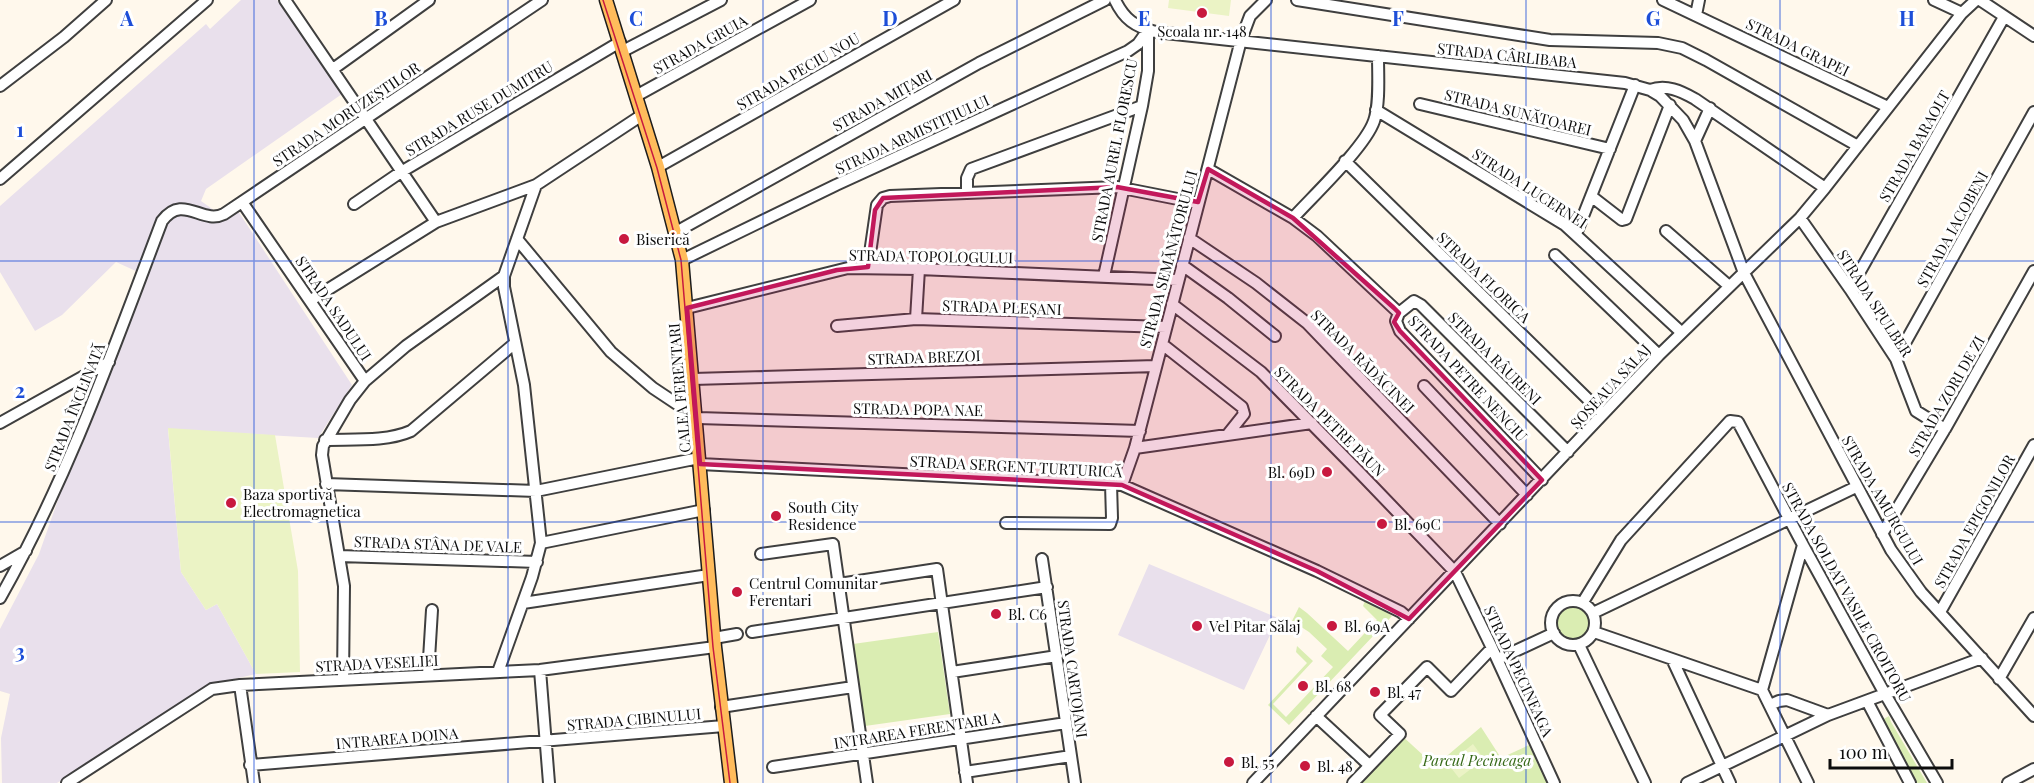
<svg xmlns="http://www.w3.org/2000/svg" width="2034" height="783" viewBox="0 0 2034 783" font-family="'Playfair Display',serif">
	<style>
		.industrial { fill: #e9e0ec }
		.green { fill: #daedb2 }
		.pitch { fill: #ebf3c5 }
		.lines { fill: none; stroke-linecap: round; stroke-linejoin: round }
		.minor-casing { stroke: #3f3f3f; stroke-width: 14 }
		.major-casing { stroke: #1d1d1d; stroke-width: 15 }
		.minor { stroke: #fff; stroke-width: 10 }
		.major { stroke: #ffbc5c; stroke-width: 12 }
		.tram { stroke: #c8193f; stroke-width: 1.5 }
		.marked { fill: #c2185b; fill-opacity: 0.2; stroke: #c2185b; stroke-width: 4.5; stroke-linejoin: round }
		.grid { fill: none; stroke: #1d4ed8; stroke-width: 1.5; stroke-opacity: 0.55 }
		.poi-dot { fill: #c8193f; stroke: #fff; stroke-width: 2 }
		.labels { text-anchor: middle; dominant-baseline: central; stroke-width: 6; stroke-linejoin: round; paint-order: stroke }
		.poi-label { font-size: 15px; fill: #0c0c0c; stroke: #fff; text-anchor: start }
		.street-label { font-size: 15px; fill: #0c0c0c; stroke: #fff }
		.park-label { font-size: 15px; font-style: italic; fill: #366918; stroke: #fff }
		.grid-label { font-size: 20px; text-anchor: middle; font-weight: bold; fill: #1d4ed8; stroke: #fff; stroke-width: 6; stroke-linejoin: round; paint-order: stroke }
	</style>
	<rect width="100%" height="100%" fill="#fff8ec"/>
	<path class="industrial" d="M241 0H277L342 94 206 189 201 201 225 218 238 211 352 385 318 438 168 429 181 572 206 610 217 604 256 674 225 681 57 783H2L1 738 10 694 0 691V629L39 554 138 272 116 262 62 315 35 331 0 272V206L206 24 210 29Z
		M1149 564 1278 618 1244 690 1118 635Z"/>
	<path class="green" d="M1366 598 1392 616 1289 725 1268 705 1307 663 1296 652 1297 646 1313 661 1273 704 1286 717 1333 667 1321 656 1327 649 1309 632 1292 621 1299 607 1307 613 1348 651 1377 620 1363 606Z
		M1554 623a20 20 0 1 1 40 0a20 20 0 1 1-40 0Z
		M938 632 950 714 865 726 853 644Z
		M1889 716 1891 722 1927 783H1913L1880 721Z
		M1481 727 1501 758 1529 745 1547 783H1355L1400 734 1435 766Z"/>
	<path class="pitch" d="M1169 0H1231L1229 16 1168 8Z
		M168 428 275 435 298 571 300 672 256 674 217 604 206 610 181 572Z
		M1473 744 1484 759 1459 778 1448 764Z"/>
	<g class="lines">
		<defs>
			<path id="minor" d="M285 0 436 222
				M1115 0C1124 19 1135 27 1156 32L1625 83 1650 90 1660 96 1683 120 1695 141 1744 273 1891 550 1921 592 2034 716
				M1297 0 1550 40 1658 43 1682 48 1706 60 1858 146
				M1663 0 1888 107
				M1934 0 1962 13
				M1980 0 2034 36
				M1696 15 1699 0
				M623 51 721 0
				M333 69 429 0
				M0 86 64 37 106 0
				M1650 90C1666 84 1681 91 1695 99L1825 188
				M636 96 810 0
				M1420 104 1610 149
				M1376 110 1565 225 1681 332
				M1695 141 1710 108
				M1345 161 1603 414
				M658 167 954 0
				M1208 169 1293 218 1317 236 1399 313
				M0 179 207 0
				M967 193V178L971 169 1142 106
				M1591 196 1622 220 1626 219 1670 105
				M242 202 365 381
				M354 204 401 172 620 42
				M1293 218C1313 196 1365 147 1374 121 1380 104 1378 75 1378 56
				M1800 218 1850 289 1896 359 1916 411 1945 429
				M1666 231 1729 286
				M676 232 979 63 1105 0
				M1576 234 1635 85
				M1189 238 1256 283 1307 323 1500 524
				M517 239 611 352 653 388 698 418 1140 431
				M1555 255 1659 355
				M682 260 836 185 1128 51 1138 44 1148 30
				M1182 265 1228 298 1275 336
				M868 267 877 205 883 198 890 196 1117 187 1198 203
				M1104 276 1142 106 1148 71V30
				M1850 289 2004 17
				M311 300 436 222 536 185 642 115
				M1172 304 1261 372 1360 473 1455 572 1492 648 1554 783
				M687 308 848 268 919 269 1178 280
				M916 319 919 269
				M837 326 916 319 1166 327
				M1162 344 1242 407 1244 414 1228 434
				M1896 359 2034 112
				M693 379 1156 366
				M1424 386 1527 495
				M0 423 109 362
				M325 440C353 439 386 442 411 431L514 344
				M1135 448 1312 423
				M700 464 1122 485 1317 571 1401 612 1409 619
				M1542 480 1400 331 1396 321 1399 313 1414 301 1421 305 1568 452
				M326 484 536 491 699 458
				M1122 485 1135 448 1241 40 1250 16 1266 0
				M1006 523 1110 524 1112 518 1111 484
				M1882 534 1945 429 2034 271
				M541 543 704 510
				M761 554 833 544 867 783
				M339 556 537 562
				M1042 559 1075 783
				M0 566 26 551
				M839 584 937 569 967 783
				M0 598C68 478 113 350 162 221 183 193 202 225 224 214L542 0
				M1551 623a22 22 0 1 1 44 0a22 22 0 1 1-44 0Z
				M1583 602 1621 540 1730 421 1738 422 1803 545 1885 694 1937 783
				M523 603 709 575
				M1940 612 2034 445
				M1593 613 1856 487
				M752 632 1047 587
				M1594 632 1762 690
				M714 638 737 634
				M1579 645 1645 783
				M1498 659 1554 633
				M1672 659 1730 783
				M540 670 549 783
				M498 672 532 577 541 543 524 385 504 287V276L536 185
				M952 672 1057 656
				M428 675 432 610
				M1999 679 2034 618
				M343 680 344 586 322 455 323 446 350 400 365 381 406 346 504 276
				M240 685 254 783
				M1762 690 1803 545
				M1762 690 1808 783
				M1867 701 1910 783
				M1770 705 1779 701 1787 700 1828 715
				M721 707 853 687
				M1316 716 1369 765
				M250 765 724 726
				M773 767 1066 723
				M965 772 1071 756
				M67 783 212 689 240 685 540 670 715 647
				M1253 783 1659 355 1800 218 1825 188 1962 13 1976 0
				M1353 783 1400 734 1380 715 1427 667 1451 691 1492 648
				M1687 783 1828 715 1982 658
				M2008 783 2034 769"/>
			<path id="major" d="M606 0 658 167 682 260 715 647 731 783"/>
		</defs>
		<use href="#minor" class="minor-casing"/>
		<use href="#major" class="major-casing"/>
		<use href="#minor" class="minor"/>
		<use href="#major" class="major"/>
		<path class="tram" d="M603 0 657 168 681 260 713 647 730 783"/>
	</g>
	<path class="marked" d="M1208 169 1293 218 1394 308 1399 313 1394 322 1400 331 1542 480 1409 619 1317 571 1122 485 700 464 687 308 837 270 868 267 875 210 883 198 1117 187 1198 202Z"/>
	<path class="grid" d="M254 0V783M508 0V783M763 0V783M1017 0V783M1271 0V783M1526 0V783M1780 0V783M0 261H2034M0 522H2034"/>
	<g class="poi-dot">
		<circle cx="1202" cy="13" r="6"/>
		<circle cx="624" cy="239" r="6"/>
		<circle cx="1327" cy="472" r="6"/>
		<circle cx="231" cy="503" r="6"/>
		<circle cx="776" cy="516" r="6"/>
		<circle cx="1382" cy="524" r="6"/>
		<circle cx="737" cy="592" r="6"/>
		<circle cx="996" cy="614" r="6"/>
		<circle cx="1197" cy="626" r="6"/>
		<circle cx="1332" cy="626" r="6"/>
		<circle cx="1303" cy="686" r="6"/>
		<circle cx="1375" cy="692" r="6"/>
		<circle cx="1229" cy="762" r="6"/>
		<circle cx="1305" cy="766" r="6"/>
	</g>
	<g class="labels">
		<g class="poi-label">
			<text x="1202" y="31" text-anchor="middle">Școala nr. 148</text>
			<text x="636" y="239">Biserică</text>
			<text x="1315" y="472" text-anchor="end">Bl. 69D</text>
			<text x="243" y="494">Baza sportivă<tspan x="243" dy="17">Electromagnetica</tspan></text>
			<text x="788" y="507">South City<tspan x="788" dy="17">Residence</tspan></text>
			<text x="1394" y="524">Bl. 69C</text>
			<text x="749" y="583">Centrul Comunitar<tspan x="749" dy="17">Ferentari</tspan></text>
			<text x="1008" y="614">Bl. C6</text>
			<text x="1209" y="626">Vel Pitar Sălaj</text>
			<text x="1344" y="626">Bl. 69A</text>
			<text x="1315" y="686">Bl. 68</text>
			<text x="1387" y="692">Bl. 47</text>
			<text x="1241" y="762">Bl. 55</text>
			<text x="1317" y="766">Bl. 48</text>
		</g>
		<g class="street-label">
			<text transform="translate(700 44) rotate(-29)">STRADA GRUIA</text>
			<text transform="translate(1798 47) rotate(26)">STRADA GRAPEI</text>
			<text transform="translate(1507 55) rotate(6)">STRADA CÂRLIBABA</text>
			<text transform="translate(798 71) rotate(-30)">STRADA PECIU NOU</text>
			<text transform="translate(882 100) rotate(-29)">STRADA MIȚARI</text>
			<text transform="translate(479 108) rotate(-31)">STRADA RUSE DUMITRU</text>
			<text transform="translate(1518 112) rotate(14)">STRADA SUNĂTOAREI</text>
			<text transform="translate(346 114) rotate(-34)">STRADA MORUZEȘTILOR</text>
			<text transform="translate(912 134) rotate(-25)">STRADA ARMISTIȚIULUI</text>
			<text transform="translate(1914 146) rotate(-60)">STRADA BARAOLT</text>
			<text transform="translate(1114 150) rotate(-79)">STRADA AUREL FLORESCU</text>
			<text transform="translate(1530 188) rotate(33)">STRADA LUCERNEI</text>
			<text transform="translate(1952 229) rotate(-61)">STRADA IACOBENI</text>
			<text transform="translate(931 256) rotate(1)">STRADA TOPOLOGULUI</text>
			<text transform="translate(1168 259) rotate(-75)">STRADA SEMĂNĂTORULUI</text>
			<text transform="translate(1484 277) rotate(44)">STRADA FLORICA</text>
			<text transform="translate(1875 303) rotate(57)">STRADA SPULBER</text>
			<text transform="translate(1002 307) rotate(2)">STRADA PLEȘANI</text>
			<text transform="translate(334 308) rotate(56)">STRADA SADULUI</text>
			<text transform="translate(924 357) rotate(-2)">STRADA BREZOI</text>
			<text transform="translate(1495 358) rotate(45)">STRADA RÂURENI</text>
			<text transform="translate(1363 361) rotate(45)">STRADA RĂDĂCINEI</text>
			<text transform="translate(1468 378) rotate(47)">STRADA PETRE NENCIU</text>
			<text transform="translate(1610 386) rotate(-47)">ȘOSEAUA SĂLAJ</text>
			<text transform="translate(679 388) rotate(-95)">CALEA FERENTARI</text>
			<text transform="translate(1946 396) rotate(-60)">STRADA ZORI DE ZI</text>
			<text transform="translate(74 407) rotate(-68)">STRADA ÎNCLINATĂ</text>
			<text transform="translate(918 409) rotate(1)">STRADA POPA NAE</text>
			<text transform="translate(1330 421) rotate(45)">STRADA PETRE PĂUN</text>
			<text transform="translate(1016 466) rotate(3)">STRADA SERGENT TURTURICĂ</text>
			<text transform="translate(1883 500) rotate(60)">STRADA AMURGULUI</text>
			<text transform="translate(1974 521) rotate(-61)">STRADA EPIGONILOR</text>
			<text transform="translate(438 544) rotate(2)">STRADA STÂNA DE VALE</text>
			<text transform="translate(1847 592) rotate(61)">STRADA SOLDAT VASILE CROITORU</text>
			<text transform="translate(377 663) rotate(-3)">STRADA VESELIEI</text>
			<text transform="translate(1073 669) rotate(82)">STRADA CARTOJANI</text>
			<text transform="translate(1519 671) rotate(65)">STRADA PECINEAGA</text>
			<text transform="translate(634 719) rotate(-5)">STRADA CIBINULUI</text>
			<text transform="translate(917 730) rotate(-9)">INTRAREA FERENTARI A</text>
			<text transform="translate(397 738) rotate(-5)">INTRAREA DOINA</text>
		</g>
		<g class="park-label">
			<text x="1477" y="760">Parcul Pecineaga</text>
		</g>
	</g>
	<g class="grid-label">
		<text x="127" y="26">A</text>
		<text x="381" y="26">B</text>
		<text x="636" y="26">C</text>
		<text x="890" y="26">D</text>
		<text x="1144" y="26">E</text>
		<text x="1398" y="26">F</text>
		<text x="1653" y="26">G</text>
		<text x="1907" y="26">H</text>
		<text x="20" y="137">1</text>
		<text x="20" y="398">2</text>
		<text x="20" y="659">3</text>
	</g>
	<path d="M1830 759v9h122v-9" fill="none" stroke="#0c0c0c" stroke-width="3"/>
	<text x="1839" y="759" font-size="18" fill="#0c0c0c" stroke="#ffffff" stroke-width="4.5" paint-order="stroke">100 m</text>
</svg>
